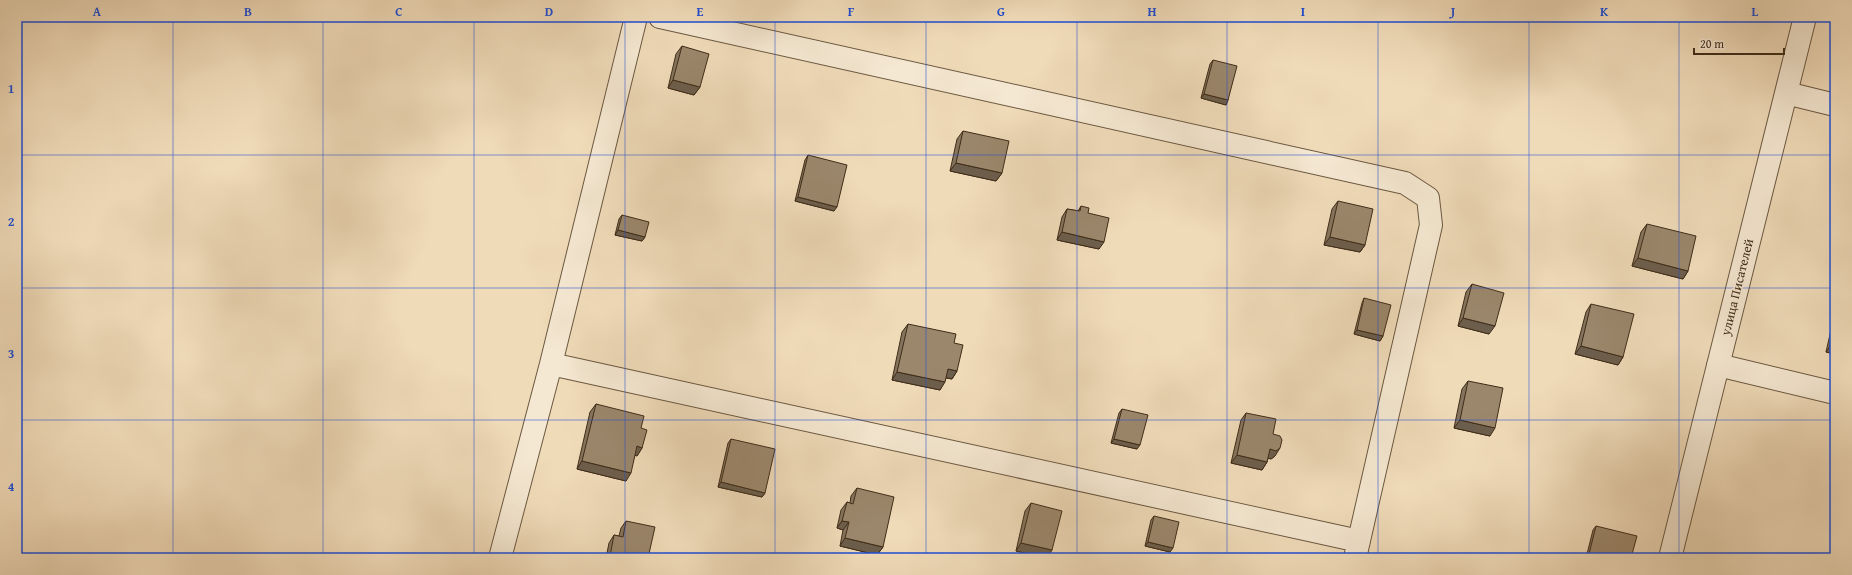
<svg xmlns="http://www.w3.org/2000/svg" width="1852" height="575" viewBox="0 0 1852 575" font-family="'Gentium Book Plus',serif">
	<style>
		.lines { fill: none; stroke-linecap: round; stroke-linejoin: round }
		.minor-casing { stroke: #6b5840; stroke-width: 24 }
		.minor { stroke: #f5e8d2; stroke-width: 22 }
		.wall { fill: #85745d; stroke: #3f2c18 }
		.shaded-wall { fill: #6c5e4c; stroke: #3f2c18 }
		.building { fill: #9b876c; stroke: #3f2c18 }
		.grid { fill: none; stroke: #1d4ed8; stroke-width: 1; stroke-opacity: 0.55 }
		.labels { text-anchor: middle; dominant-baseline: central; stroke-width: 3; stroke-linejoin: round; paint-order: stroke }
		.street-label { font-size: 13px; fill: #3f2c18; stroke: #f5e8d2 }
		.neatline { fill: none; stroke: #1d4ed8; stroke-width: 1.5 }
		.grid-label { font-size: 13px; text-anchor: middle; font-weight: bold; fill: #1d4ed8 }
	</style>
	<rect width="100%" height="100%" fill="#f0dbb9"/>
	<filter id="stains"><feTurbulence type="fractalNoise" baseFrequency=".005" numOctaves="4"/><feColorMatrix values="0 0 0 0 .2 0 0 0 0 .09 0 0 0 0 .02 0 0 0 .5 -.17"/></filter>
	<radialGradient id="worn" r=".72"><stop offset=".6" stop-color="#630" stop-opacity="0"/><stop offset="1" stop-color="#630" stop-opacity=".3"/></radialGradient>
	<g class="lines">
		<defs>
			<path id="minor" d="M660 17 1405 183 1428 198 1431 225 1355 558
				M1786 93 1835 105
				M551 364 1359 541
				M1718 365 1835 393
				M500 558 551 364 636 17
				M1670 558 1805 17"/>
		</defs>
		<use href="#minor" class="minor-casing"/>
		<use href="#minor" class="minor"/>
	</g>
	<path class="wall" d="M682 46 700 87 694 95 668 88 676 54Z
		M1213 60 1228 100 1226 105 1201 98 1210 64Z
		M963 131 1002 173 996 181 950 171 957 139Z
		M808 155 834 211 795 201 805 160Z
		M1338 201 1365 245 1360 252 1324 245 1332 209Z
		M1081 206 1088 213 1099 249 1057 240 1062 217 1067 209 1078 211Z
		M622 215 645 237 642 241 615 235 619 219Z
		M1647 224 1688 271 1683 279 1632 266 1641 232Z
		M1472 284 1489 334 1458 326 1466 292Z
		M1364 298 1383 336 1380 341 1354 334 1362 303Z
		M1591 304 1623 357 1618 365 1575 354 1586 312Z
		M908 324 957 371 952 379 946 378 940 390 892 380 902 332Z
		M1834 326 1835 327V354L1826 352 1831 330Z
		M1468 381 1490 436 1454 428 1462 389Z
		M596 404 641 428 642 448 637 456 635 455 626 481 577 469 590 412Z
		M1122 409 1137 449 1111 443 1119 413Z
		M1246 413 1273 434 1275 456 1271 459 1268 458 1267 462 1262 470 1231 463 1241 420Z
		M731 439 765 493 762 497 718 487 728 443Z
		M857 488 883 547 877 555 840 546 843 530 837 528 841 510 847 502 850 503 851 496Z
		M1031 503 1052 550 1046 558 1016 551 1025 511Z
		M1154 516 1170 552 1145 546 1151 520Z
		M626 521 648 558H606L609 543 614 535 619 536 621 528Z
		M1596 526 1631 558H1586L1593 530Z"/>
	<path class="shaded-wall" d="M1577 17H1599L1596 21Z
		M673 80 700 87 694 95 668 88Z
		M1204 94 1228 100 1226 105 1201 98Z
		M956 163 1002 173 996 181 950 171Z
		M798 197 837 207 834 211 795 201Z
		M618 230 645 237 642 241 615 235Z
		M1062 232 1104 242 1099 249 1057 240Z
		M1330 237 1365 245 1360 252 1324 245Z
		M1638 258 1688 271 1683 279 1632 266Z
		M1463 318 1495 326 1489 334 1458 326Z
		M1357 330 1383 336 1380 341 1354 334Z
		M1581 346 1623 357 1618 365 1575 354Z
		M1829 348 1835 349V354L1826 352Z
		M948 369 957 371 952 379 943 377Z
		M897 372 945 382 940 390 892 380Z
		M1460 420 1495 428 1490 436 1454 428Z
		M1114 439 1140 445 1137 449 1111 443Z
		M637 446 642 448 637 456 632 454Z
		M1280 448 1275 456 1271 459 1264 457 1270 449Z
		M1237 455 1267 462 1262 470 1231 463Z
		M582 461 631 473 626 481 577 469Z
		M721 482 765 493 762 497 718 487Z
		M842 521 849 522 843 530 837 528Z
		M845 538 883 547 877 555 840 546Z
		M1148 542 1173 548 1170 552 1145 546Z
		M1021 543 1052 550 1046 558 1016 551Z
		M610 556 619 558H608Z"/>
	<path class="building" d="M682 46 709 54 700 87 673 80Z
		M1213 60 1237 66 1228 100 1204 94Z
		M963 131 1009 141 1002 173 956 163Z
		M808 155 847 165 837 207 798 197Z
		M1338 201 1373 209 1365 245 1330 237Z
		M1081 206 1089 208 1088 213 1109 218 1104 242 1062 232 1067 209 1080 211Z
		M622 215 649 222 645 237 618 230Z
		M1647 224 1696 236 1688 271 1638 258Z
		M1472 284 1504 293 1495 326 1463 318Z
		M1364 298 1391 305 1383 336 1357 330Z
		M1591 304 1634 314 1623 357 1581 346Z
		M908 324 956 334 954 343 963 345 957 371 948 369 945 382 897 372Z
		M1834 326 1835 327V349L1829 348Z
		M1468 381 1503 388 1495 428 1460 420Z
		M596 404 644 416 641 428 647 430 642 448 637 446 631 473 582 461Z
		M1122 409 1148 415 1140 445 1114 439Z
		M1246 413 1276 419 1273 434 1280 436 1282 440 1280 448 1276 451 1270 449 1267 462 1237 455Z
		M731 439 775 449 765 493 721 482Z
		M857 488 894 497 883 547 845 538 849 522 842 521 847 502 853 504Z
		M1031 503 1062 511 1052 550 1021 543Z
		M1154 516 1179 522 1173 548 1148 542Z
		M626 521 655 527 648 558H619L610 556 614 535 623 537Z
		M1596 526 1637 536 1631 558H1588Z"/>
	<path class="grid" d="M173 17V558M323 17V558M474 17V558M625 17V558M775 17V558M926 17V558M1077 17V558M1227 17V558M1378 17V558M1529 17V558M1679 17V558M17 155H1835M17 288H1835M17 420H1835"/>
	<g class="labels">
		<g class="street-label">
			<text transform="translate(1737 287) rotate(-76)">улица Писателей</text>
		</g>
	</g>
	<rect width="1852" height="575" fill="none" stroke="#f0dbb9" stroke-width="44"/>
	<path d="M1694 48v6h90v-6" fill="none" stroke="#3f2c18" stroke-width="2"/>
	<text x="1700" y="48" font-size="12" fill="#3f2c18" stroke="#f5e8d2" stroke-width="3" paint-order="stroke">20 m</text>
	<rect x="22" y="22" width="1808" height="531" class="neatline"/>
	<g class="grid-label">
		<text x="97" y="16">A</text>
		<text x="248" y="16">B</text>
		<text x="399" y="16">C</text>
		<text x="549" y="16">D</text>
		<text x="700" y="16">E</text>
		<text x="851" y="16">F</text>
		<text x="1001" y="16">G</text>
		<text x="1152" y="16">H</text>
		<text x="1303" y="16">I</text>
		<text x="1453" y="16">J</text>
		<text x="1604" y="16">K</text>
		<text x="1755" y="16">L</text>
		<text x="11" y="93">1</text>
		<text x="11" y="226">2</text>
		<text x="11" y="358">3</text>
		<text x="11" y="491">4</text>
	</g>
	<rect width="100%" height="100%" filter="url(#stains)"/>
	<rect width="100%" height="100%" fill="url(#worn)"/>
</svg>
